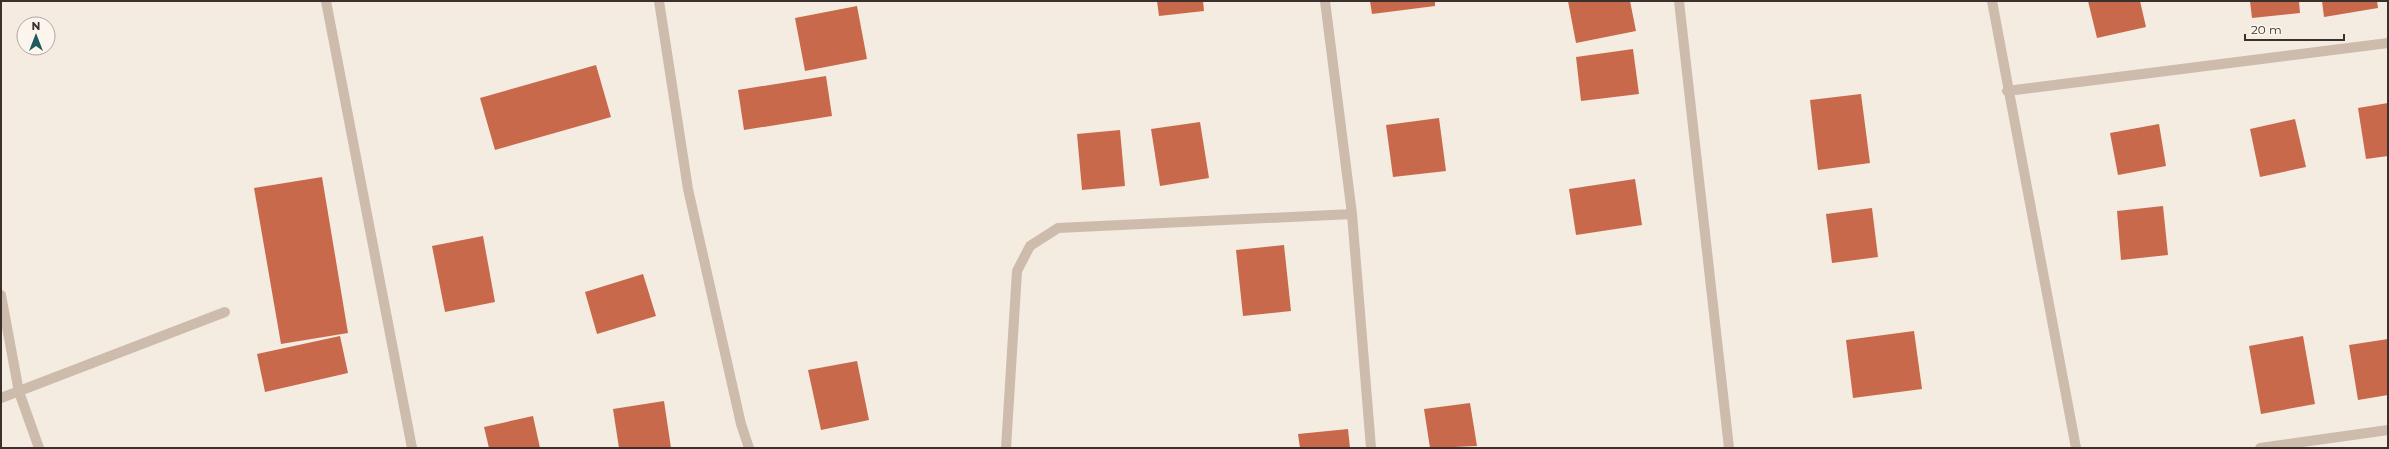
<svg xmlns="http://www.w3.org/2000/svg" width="2389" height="449" viewBox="0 0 2389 449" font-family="Montserrat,sans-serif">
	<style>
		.building { fill: #c8694b }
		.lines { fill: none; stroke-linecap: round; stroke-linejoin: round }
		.service { stroke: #cdbbac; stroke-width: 10 }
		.minor { stroke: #cdbbac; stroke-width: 10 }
	</style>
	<rect width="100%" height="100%" fill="#f4ebe1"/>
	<path class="building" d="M1157 1H1203L1204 11 1159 16Z
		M1370 1H1435V6L1372 14Z
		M1568 1H1630L1636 31 1576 43Z
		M2088 1H2140L2146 27 2097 38Z
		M2250 1H2299L2300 13 2252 18Z
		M2322 1H2377L2378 8 2324 17Z
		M857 6 867 59 805 71 795 18Z
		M1633 49 1639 94 1581 101 1576 57Z
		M596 65 611 117 495 150 480 98Z
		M826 76 832 116 744 130 738 90Z
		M1861 94 1870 163 1818 170 1810 100Z
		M2388 103V156L2366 159 2358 108Z
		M1439 118 1446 171 1393 177 1386 125Z
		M2295 119 2306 167 2260 177 2250 129Z
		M1200 122 1209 178 1160 186 1151 129Z
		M2159 124 2166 166 2118 175 2110 133Z
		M1120 130 1125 186 1082 190 1077 134Z
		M322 177 348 333 281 344 254 188Z
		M1635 179 1642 225 1576 235 1569 189Z
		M2163 206 2168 255 2121 260 2117 211Z
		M1872 208 1878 257 1832 263 1826 214Z
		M483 236 495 302 445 312 432 246Z
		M1284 245 1291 311 1243 316 1236 250Z
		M643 274 656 316 597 334 585 292Z
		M1914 331 1922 389 1853 398 1846 340Z
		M340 336 348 373 265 392 257 354Z
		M2303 336 2315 404 2261 414 2249 346Z
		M2388 339V395L2358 400 2349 345Z
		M857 361 869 420 821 430 808 370Z
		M664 401 671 448H619L613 409Z
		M1470 403 1477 446 1430 448 1424 409Z
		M533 416 540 448H489L484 427Z
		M1348 429 1350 448H1300L1298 434Z"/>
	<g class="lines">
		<path class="service" d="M1 295 19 392 39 448
			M1 398 225 312"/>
		<path class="minor" d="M326 1 412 448
			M659 1 688 189 741 424 749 448
			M1325 1 1352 214 1371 448
			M1679 1 1729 448
			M1992 1 2076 448
			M2007 91 2388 43
			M1006 448 1017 271 1030 246 1058 228 1352 214
			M2260 448 2388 430"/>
	</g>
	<rect width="2389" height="449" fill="none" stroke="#3b302b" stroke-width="4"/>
	<g transform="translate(36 36)"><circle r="19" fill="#fbf5ee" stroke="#aea6a0"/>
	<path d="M0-3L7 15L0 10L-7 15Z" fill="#1f5a5e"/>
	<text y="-6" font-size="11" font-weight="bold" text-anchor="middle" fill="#3b302b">N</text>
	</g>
	<path d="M2245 34v6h99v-6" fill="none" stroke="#3b302b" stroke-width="2"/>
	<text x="2251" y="34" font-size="12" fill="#3b302b" stroke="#fbf5ee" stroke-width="3" paint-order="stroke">20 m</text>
</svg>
